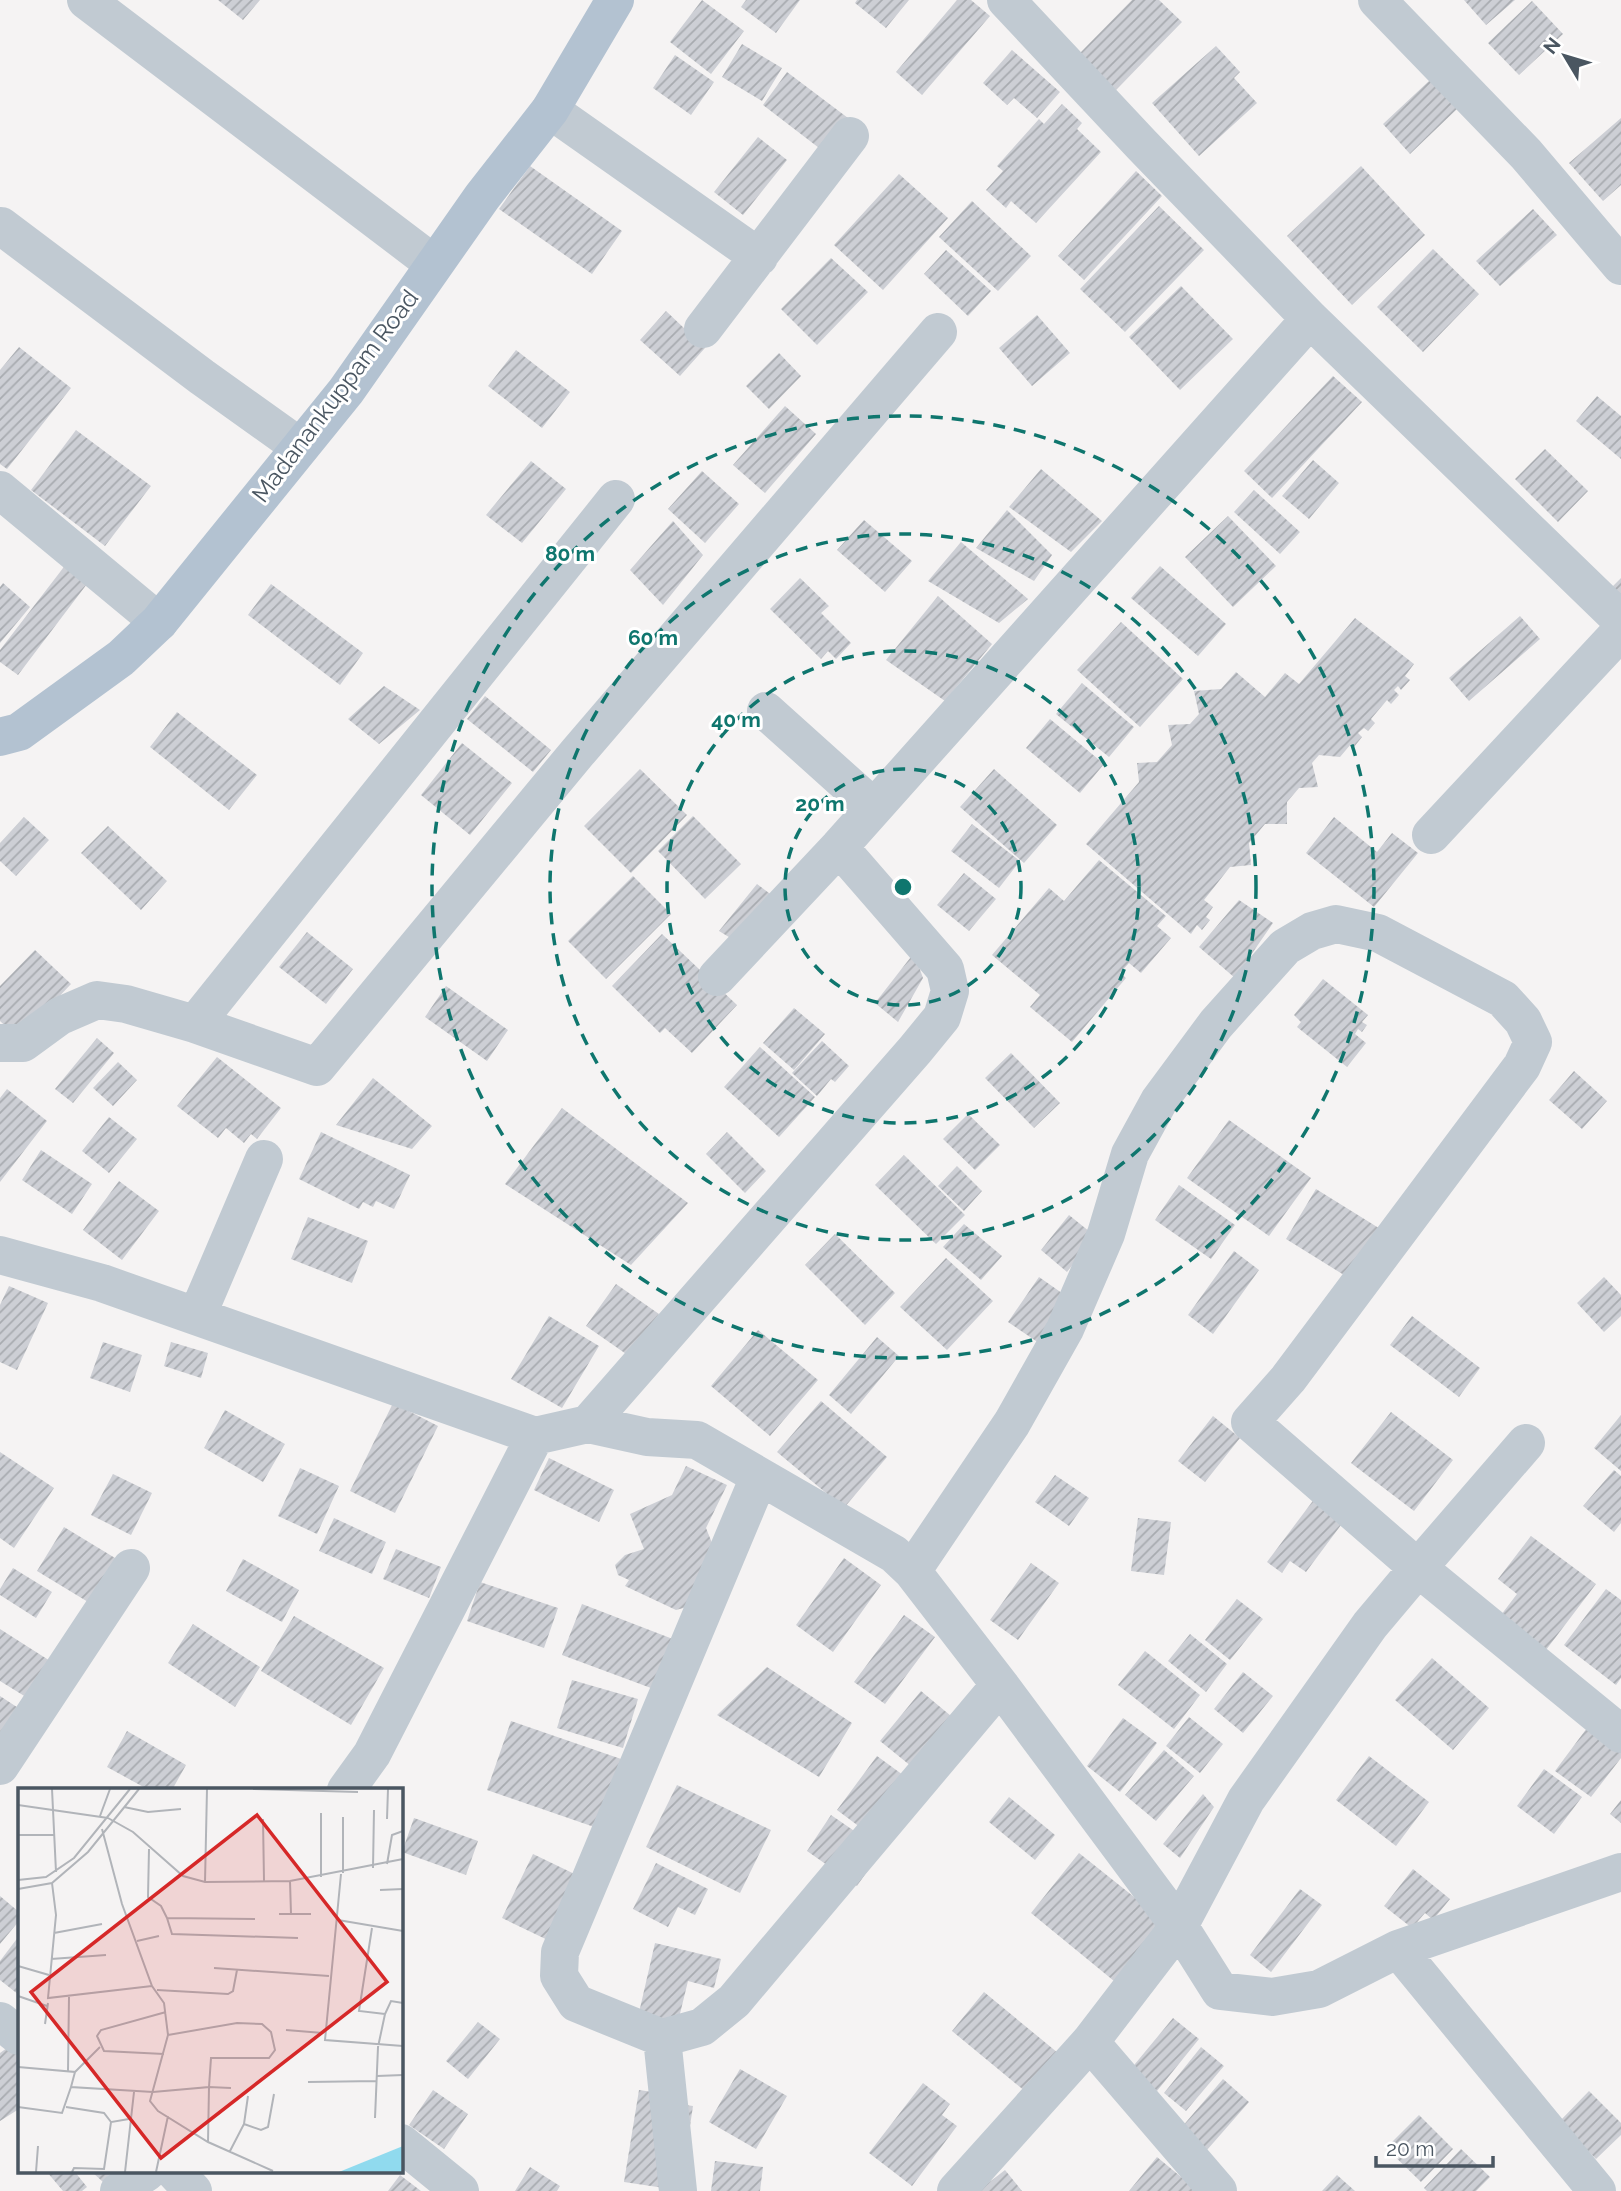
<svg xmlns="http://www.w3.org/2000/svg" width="1621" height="2191" viewBox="0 0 1621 2191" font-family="Raleway,sans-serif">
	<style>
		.building { fill: url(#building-hatch) }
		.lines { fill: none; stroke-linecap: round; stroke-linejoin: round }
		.minor { stroke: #c1cad2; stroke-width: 38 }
		.major { stroke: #b3c2d1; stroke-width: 38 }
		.ring { fill: none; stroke: #0f766e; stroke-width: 3.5; stroke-dasharray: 12 9 }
		.labels { text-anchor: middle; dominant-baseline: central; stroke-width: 6; stroke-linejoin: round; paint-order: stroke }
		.street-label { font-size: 24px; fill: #4a5661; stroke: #fff }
		.inset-road { fill: none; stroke: #b1b4b9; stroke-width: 2 }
		.view { fill: #d62828; fill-opacity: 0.15; stroke: #d62828; stroke-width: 3.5 }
		.inset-edge { fill: none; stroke: #4a5661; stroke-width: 3.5 }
		.centre { fill: #0f766e; stroke: #fff; stroke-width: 3.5 }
		.ring-label { font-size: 21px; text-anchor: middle; font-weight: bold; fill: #0f766e; stroke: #fff; stroke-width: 6; stroke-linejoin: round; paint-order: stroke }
	</style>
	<defs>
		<pattern id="building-hatch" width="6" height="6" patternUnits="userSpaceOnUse" patternTransform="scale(1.75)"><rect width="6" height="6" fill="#cdcfd5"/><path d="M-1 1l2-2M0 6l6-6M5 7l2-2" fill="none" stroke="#a8abb0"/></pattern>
	</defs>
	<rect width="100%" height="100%" fill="#f5f3f3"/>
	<path class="building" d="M218 0H260L243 20Z
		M702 0 744 31 711 74 670 42Z
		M746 0H800L776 33 741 7Z
		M857 0H909L886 28 855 3Z
		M957 0H971L990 16 922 95 896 72Z
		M1132 0H1159L1182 22 1116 90 1079 54Z
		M1464 0H1515L1486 25Z
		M1532 1 1563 34 1519 75 1488 43Z
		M742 44 782 68 762 101 722 77Z
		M1216 46 1240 72 1234 78 1257 103 1199 156 1152 103Z
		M1012 50 1060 92 1037 118 1014 98 1007 105 983 83Z
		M675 55 714 82 691 115 653 88Z
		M787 72 848 118 823 151 763 105Z
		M1430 80 1457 109 1410 154 1383 124Z
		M1062 104 1082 123 1077 129 1101 152 1036 223 1011 201 1006 208 986 190 1003 171 997 166 1039 119 1044 124Z
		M1621 118V185L1603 201 1569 163Z
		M758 137 787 160 743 215 714 192Z
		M530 166 622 231 592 274 499 209Z
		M1361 166 1425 235 1352 305 1287 236Z
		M1136 171 1162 196 1084 280 1058 256Z
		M899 174 948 218 883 290 834 245Z
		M972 201 1031 256 998 291 939 237Z
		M1159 206 1204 250 1125 332 1080 289Z
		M1533 209 1557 235 1500 286 1476 261Z
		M1433 249 1479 294 1423 352 1377 307Z
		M946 250 991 291 968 316 924 274Z
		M831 258 868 292 817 345 781 309Z
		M1181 286 1233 339 1180 390 1129 337Z
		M666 311 705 348 680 376 640 340Z
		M1037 315 1070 353 1032 386 999 348Z
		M19 347 71 388 7 469 0 464V370Z
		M516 350 570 392 542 428 488 386Z
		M779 353 801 376 769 409 746 386Z
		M1333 376 1362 402 1272 498 1244 471Z
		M1597 396 1621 416V459L1576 421Z
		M785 406 816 434 765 493 733 465Z
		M76 430 151 486 105 546 31 490Z
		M1545 449 1588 491 1558 522 1515 479Z
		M1313 460 1339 483 1309 519 1282 496Z
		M531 461 566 489 522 543 486 515Z
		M1041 469 1102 521 1071 552 1009 507Z
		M702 471 739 504 705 543 668 509Z
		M1254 490 1300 532 1280 554 1234 512Z
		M1007 510 1052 555 1034 581 976 548Z
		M1228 516 1276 566 1233 607 1185 557Z
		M864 520 912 561 885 592 837 550Z
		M673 521 703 555 663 605 630 570Z
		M961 542 1028 599 999 623 928 581Z
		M67 563 90 580 18 675 0 662V650Z
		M1160 566 1226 624 1198 656 1131 598Z
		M800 578 829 606 821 613 851 643 836 659 828 651 821 659 770 609Z
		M1621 578V597L1612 587Z
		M3 583 30 607 0 643V587Z
		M271 584 363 653 340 685 248 615Z
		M938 596 992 644 945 701 886 660Z
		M1520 616 1540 639 1469 701 1449 678Z
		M1355 618 1414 664 1405 676 1410 680 1401 690 1398 686 1394 690 1399 695 1391 704 1387 700 1371 719 1375 723 1368 731 1364 728 1358 733 1362 737 1354 747 1351 744 1340 757 1319 755 1312 763 1318 787 1299 788 1287 802V824H1265L1249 843 1251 865 1230 867 1204 900 1213 907 1206 917 1210 920 1202 930 1197 925 1191 934 1086 844 1139 782 1137 763 1157 762 1172 745 1168 725 1190 724 1199 714 1194 691 1221 689 1236 672 1265 697 1285 673 1299 684Z
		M1121 622 1183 679 1140 727 1077 670Z
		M1082 683 1134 727 1109 757 1056 714Z
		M384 686 420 710 379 744 348 719Z
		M485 696 551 750 533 772 467 719Z
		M177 712 257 775 229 810 150 747Z
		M1050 719 1104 764 1080 793 1026 748Z
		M462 743 512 783 470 835 421 795Z
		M640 769 687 815 631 873 584 826Z
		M994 769 1057 825 1024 863 960 807Z
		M693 816 741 864 705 899 658 851Z
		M24 817 49 840 16 876 0 861V843Z
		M1334 817 1377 852 1392 833 1418 853 1374 907 1306 853Z
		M972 824 1020 861 999 888 951 851Z
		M108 826 167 881 141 910 81 853Z
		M1099 860 1166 916 1157 926 1171 938 1141 973 1129 963 1120 973 1126 978 1072 1042 1030 1007 1040 995 992 955 1049 888 1064 901Z
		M964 873 996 899 969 931 937 905Z
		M633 876 671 914 606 979 568 941Z
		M757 884 777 899 737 942 719 931Z
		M1239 900 1273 923 1235 978 1199 947Z
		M307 932 353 969 326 1004 279 967Z
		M662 934 737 1005 692 1053 665 1028 660 1033 612 986Z
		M35 950 71 984 19 1039 0 1021V986Z
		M914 953 923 978 898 1022 875 1003Z
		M1323 979 1368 1015 1362 1022 1367 1025 1362 1032 1358 1029 1355 1034 1366 1043 1347 1067 1297 1027 1301 1022 1294 1015Z
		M446 986 508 1030 487 1061 425 1017Z
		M794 1008 825 1034 794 1070 763 1043Z
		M97 1038 114 1053 73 1103 55 1089Z
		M822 1041 849 1066 835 1082 831 1079 817 1096 792 1073Z
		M760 1047 815 1097 779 1137 724 1087Z
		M1011 1053 1060 1103 1034 1128 985 1078Z
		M217 1057 281 1108 257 1139 251 1134 244 1143 226 1128 218 1138 177 1106Z
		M118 1062 137 1080 113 1106 93 1088Z
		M1574 1071 1607 1101 1582 1129 1549 1100Z
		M373 1078 432 1126 412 1149 336 1125Z
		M7 1089 47 1121 0 1182V1098Z
		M562 1108 688 1203 631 1265 505 1184Z
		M968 1114 1000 1145 975 1170 943 1139Z
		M109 1117 137 1139 109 1173 82 1151Z
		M1229 1120 1311 1178 1269 1236 1187 1178Z
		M321 1132 410 1175 394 1209 376 1201 373 1207 363 1202 359 1209 299 1179Z
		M727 1132 766 1171 745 1193 706 1154Z
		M41 1150 92 1184 72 1214 22 1180Z
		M904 1155 965 1215 936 1244 875 1185Z
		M957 1166 982 1191 964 1211 938 1186Z
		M119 1181 159 1211 122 1260 83 1230Z
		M1179 1185 1235 1225 1211 1259 1155 1220Z
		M1316 1189 1382 1230 1352 1280 1286 1239Z
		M1069 1215 1095 1236 1067 1272 1041 1250Z
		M308 1217 368 1241 352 1283 291 1259Z
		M964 1224 1002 1256 981 1280 943 1247Z
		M835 1234 895 1293 865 1325 805 1265Z
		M1234 1251 1259 1270 1213 1334 1188 1315Z
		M946 1258 993 1301 947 1350 900 1307Z
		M1039 1277 1069 1298 1039 1343 1008 1322Z
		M1604 1277 1621 1295V1316L1604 1332 1577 1303Z
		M616 1284 659 1314 629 1356 586 1326Z
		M9 1286 48 1303 17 1370 0 1362V1305Z
		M549 1316 599 1346 562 1408 511 1379Z
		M1412 1316 1480 1368 1459 1397 1390 1345Z
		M758 1330 818 1380 770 1436 711 1386Z
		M877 1337 899 1356 851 1414 829 1395Z
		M103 1342 142 1355 130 1392 90 1378Z
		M171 1342 208 1353 201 1378 164 1366Z
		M821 1401 887 1457 844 1508 777 1452Z
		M393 1403 438 1426 395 1513 350 1491Z
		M225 1410 285 1444 263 1482 204 1448Z
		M1391 1412 1453 1460 1414 1511 1351 1463Z
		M1621 1415V1471L1594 1448Z
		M1213 1416 1240 1438 1205 1482 1178 1461Z
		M0 1452 54 1488 14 1548 0 1538Z
		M549 1458 614 1490 599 1522 534 1490Z
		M686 1466 727 1485 706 1528 718 1558 687 1607 676 1610 625 1586 629 1580 618 1575 615 1565 625 1555 644 1549 630 1514 672 1495Z
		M300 1468 339 1486 317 1534 278 1516Z
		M1614 1470 1621 1476V1523L1614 1532 1583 1506Z
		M113 1474 152 1493 131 1535 91 1515Z
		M1055 1475 1089 1498 1069 1526 1035 1502Z
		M1318 1494 1347 1517 1306 1572 1290 1561 1282 1573 1267 1562Z
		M334 1518 386 1542 372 1574 319 1551Z
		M1138 1518 1171 1522 1164 1575 1131 1571Z
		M64 1527 120 1561 93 1605 37 1571Z
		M1531 1536 1596 1584 1546 1650 1501 1615 1517 1594 1498 1579Z
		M396 1549 441 1567 429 1598 383 1579Z
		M844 1558 881 1585 833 1652 796 1625Z
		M243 1559 299 1590 282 1622 226 1591Z
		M1031 1563 1059 1583 1018 1640 990 1620Z
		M13 1568 52 1592 36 1618 0 1595V1589Z
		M480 1582 558 1608 544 1648 467 1621Z
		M1606 1589 1621 1600V1678L1616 1685 1564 1645Z
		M1237 1599 1263 1619 1230 1660 1205 1640Z
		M582 1604 678 1641 659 1691 562 1655Z
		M904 1615 935 1637 885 1704 854 1682Z
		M294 1616 384 1668 351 1725 261 1671Z
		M193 1624 260 1667 235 1707 168 1663Z
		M0 1629 58 1666 34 1702 0 1681Z
		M1190 1634 1227 1664 1206 1692 1168 1661Z
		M1145 1651 1200 1695 1174 1729 1118 1685Z
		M1432 1658 1489 1708 1453 1750 1395 1700Z
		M767 1667 852 1723 819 1777 717 1715Z
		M1243 1672 1273 1696 1243 1733 1214 1709Z
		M572 1680 638 1699 623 1748 557 1728Z
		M921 1691 963 1726 922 1775 880 1741Z
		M0 1696 26 1713 0 1744Z
		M1189 1717 1223 1744 1200 1773 1166 1746Z
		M1123 1718 1157 1743 1120 1792 1087 1766Z
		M511 1721 624 1760 600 1829 487 1790Z
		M1590 1724 1621 1748V1758L1591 1797 1555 1771Z
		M127 1731 186 1765 172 1790H149L107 1767Z
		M1164 1750 1194 1776 1156 1821 1125 1795Z
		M877 1756 925 1791 884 1845 837 1810Z
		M1369 1756 1429 1802 1396 1846 1336 1800Z
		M1544 1769 1582 1797 1554 1834 1517 1806Z
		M677 1785 771 1830 740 1893 646 1847Z
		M1203 1794 1214 1807 1180 1858 1163 1844Z
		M1009 1797 1055 1835 1035 1860 989 1822Z
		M1621 1800V1823L1610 1814Z
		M831 1815 882 1850 857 1886 807 1851Z
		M414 1818 478 1841 466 1875 402 1852Z
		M1079 1853 1163 1920 1114 1981 1031 1913Z
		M533 1854 587 1880 556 1944 502 1918Z
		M656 1863 708 1889 695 1915 678 1907 668 1927 633 1909Z
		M1413 1869 1450 1899 1433 1920 1425 1913 1412 1928 1384 1906Z
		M1300 1889 1322 1905 1271 1972 1250 1955Z
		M0 1896 19 1912V1921L0 1944Z
		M19 1936V1995L0 1980V1961Z
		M655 1943 721 1959 714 1988 688 1981 677 2026 638 2017Z
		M984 1992 1058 2053 1026 2092 952 2031Z
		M1173 2018 1199 2039 1157 2091 1130 2070Z
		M478 2022 500 2039 468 2079 446 2061Z
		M11 2045 19 2057V2109L0 2121V2053Z
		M1201 2047 1224 2066 1186 2111 1164 2093Z
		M740 2069 787 2096 756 2149 709 2122Z
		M1223 2079 1249 2102 1207 2150 1181 2128Z
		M923 2083 950 2104 942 2115 957 2126 912 2186 869 2153Z
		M433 2090 468 2114 444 2149 409 2125Z
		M639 2090 687 2097 686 2105 693 2106 684 2166 671 2189 624 2182Z
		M1589 2091 1621 2123V2135L1596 2159 1559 2122Z
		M1419 2115 1453 2149 1421 2182 1386 2148Z
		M1461 2149 1490 2177 1476 2191H1427L1424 2188Z
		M1157 2157 1198 2191H1129Z
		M715 2161 763 2167 760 2191H711Z
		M530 2167 560 2186 557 2191H515Z
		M1005 2170 1022 2191H978Z
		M47 2172H75L87 2187 82 2191H63Z
		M92 2172H111L103 2182Z
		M400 2175 421 2191H388Z
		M1337 2175 1355 2191H1322Z"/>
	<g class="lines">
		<path class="minor" d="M86 0 434 264
			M1006 0 1142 145 1310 319 1621 620
			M1377 0 1526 154 1621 266
			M550 110 759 257
			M1 226 202 377 300 447
			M703 329 850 136
			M0 490 159 622
			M766 711 873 807
			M1431 835 1621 631
			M717 977 839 847 1310 319
			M195 1024 317 1067 578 752 938 332
			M0 1043H23L60 1016 97 1000 126 1004 195 1024 616 499
			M0 1255 102 1283 535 1436 588 1424 647 1437 697 1440 894 1554 912 1571 1000 1685 1179 1926 1220 1991 1272 1997 1319 1989 1398 1949 1621 1872
			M197 1316 264 1159
			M588 1424 915 1050 942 1017 950 991 945 969 839 847
			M1526 1443 1418 1568 1621 1734
			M759 1477 560 1952 559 1976 576 2003 662 2038 702 2027 734 2001 1000 1685
			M912 1571 1012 1423 1065 1329 1106 1234 1130 1154 1159 1101 1216 1024 1285 947 1312 931 1336 924 1378 933 1503 999 1523 1021 1533 1042 1522 1066 1288 1379 1250 1422 1418 1568 1370 1625 1246 1800 1179 1926 1090 2042 956 2191
			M0 1766 131 1568
			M346 1790 372 1754 535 1436
			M1398 1949 1597 2191
			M0 2021 19 2036
			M662 2038 678 2191
			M1090 2042 1218 2191
			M401 2143 460 2191
			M175 2172 193 2191
			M119 2191 147 2172"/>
		<path class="major" d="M0 737 19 732 121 658 159 622 346 391 482 197 550 110 615 0"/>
	</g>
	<g class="ring">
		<circle cx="903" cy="887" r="118"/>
		<circle cx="903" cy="887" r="236"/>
		<circle cx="903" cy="887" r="353"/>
		<circle cx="903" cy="887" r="471"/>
	</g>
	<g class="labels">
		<g class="street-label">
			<text transform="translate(335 396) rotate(-53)">Madanankuppam Road</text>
		</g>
	</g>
	<g transform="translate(18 1788)">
		<rect width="385" height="385" fill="#f5f3f3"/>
		<path d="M385 358V384H321Z" fill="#90daee"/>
		<path class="inset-road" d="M34 1 38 84M235 1 340 4M0 17 90 30M106 19 130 24 163 21M82 28 92 1M90 30 115 44 165 88 187 94 272 93 385 71M245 31 246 93M369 31 370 1M84 41 104 116 134 198 146 215 150 247 132 313 140 323 190 354 255 383M0 47H36M131 61 130 109 143 118 149 130 237 131M369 76 374 47 385 43M355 80 356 22M325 85V29M323 86 307 252 385 258M303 89V25M0 92 28 89 56 70 112 1M272 93 273 126M187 94 189 1M34 95 38 127 30 210 134 198M0 101 34 95 70 64 121 1M362 102 385 101M261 126H293M149 130 154 146 280 150M320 132 385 143M354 140 341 223 367 226M36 145 84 136M119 153 141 148M33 171 88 167M0 178 31 187M196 180 311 188M139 202 210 206 215 203 219 182M0 208 29 218M27 236 30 215M268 242 305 245M146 266 86 263 79 248 83 242 148 224M0 279 57 284 53 299 135 304 191 299 193 270H251L257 262 253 244 244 236 219 235 150 247M50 283 51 209M57 284 82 259M359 288 385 287M290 294 359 293M0 319 44 325 53 299M48 319 86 325 93 334M357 330 360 259 367 226 373 213 385 215M226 336 243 342 250 339 256 306M190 354 191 299 213 300M212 363 226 336 230 308M18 384 20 358M54 384 56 380 86 381 93 334 111 331M107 384 116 304M138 384 150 328"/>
		<path class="view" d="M239 27 369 194 143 370 13 204Z"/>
		<rect width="385" height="385" class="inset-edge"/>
	</g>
	<circle cx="903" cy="887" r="10" class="centre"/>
	<g class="ring-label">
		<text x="570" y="561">80 m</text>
		<text x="653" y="645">60 m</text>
		<text x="736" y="727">40 m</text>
		<text x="820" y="811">20 m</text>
	</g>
	<g transform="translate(1565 56) rotate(308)" stroke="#ffffff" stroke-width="5" paint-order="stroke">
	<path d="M0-5L12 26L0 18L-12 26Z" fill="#4a5661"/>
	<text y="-10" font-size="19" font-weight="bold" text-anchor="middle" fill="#4a5661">N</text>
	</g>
	<path d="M1376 2156v10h117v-10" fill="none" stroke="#4a5661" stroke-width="3.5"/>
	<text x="1386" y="2156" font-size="21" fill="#4a5661" stroke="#ffffff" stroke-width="5" paint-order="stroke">20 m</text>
</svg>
